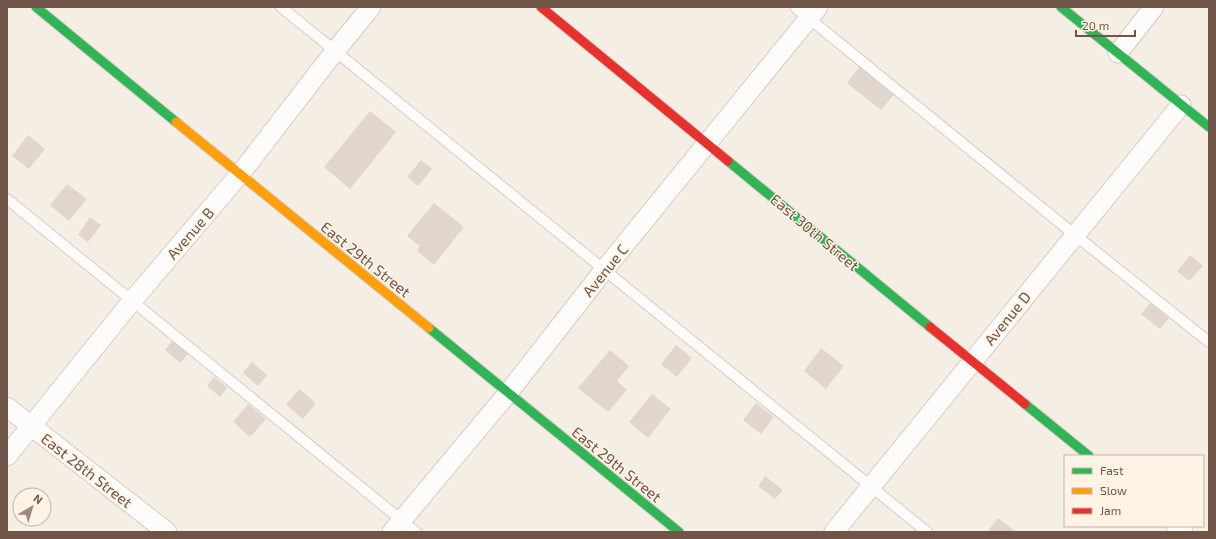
<svg xmlns="http://www.w3.org/2000/svg" width="1216" height="539" viewBox="0 0 1216 539" font-family="'Exo 2',sans-serif">
	<style>
		.building { fill: #e1d6cd }
		.lines { fill: none; stroke-linecap: round; stroke-linejoin: round }
		.lane-casing { stroke: #d6cbc4; stroke-width: 12 }
		.street-casing { stroke: #d6cbc4; stroke-width: 21 }
		.fast-casing { stroke: #d5cac2; stroke-width: 11 }
		.slow-casing { stroke: #d5cac2; stroke-width: 11 }
		.jam-casing { stroke: #d5cac2; stroke-width: 11 }
		.lane { stroke: #fefcfb; stroke-width: 10 }
		.street { stroke: #fefcfb; stroke-width: 19 }
		.fast { stroke: #30b455; stroke-width: 9 }
		.slow { stroke: #ff9f0a; stroke-width: 9 }
		.jam { stroke: #e5322d; stroke-width: 9 }
		.labels { text-anchor: middle; dominant-baseline: central; stroke-width: 3; stroke-linejoin: round; paint-order: stroke }
		.street-label { font-size: 15px; fill: #705448; stroke: #fef3e5 }
	</style>
	<rect width="100%" height="100%" fill="#f5eee5"/>
	<path class="building" d="M861 65 896 92 881 110 847 83Z
		M370 111 396 132 350 189 324 167Z
		M28 135 45 149 29 169 12 156Z
		M421 160 432 169 418 186 407 177Z
		M67 184 87 199 69 221 50 205Z
		M434 203 464 227 434 265 417 251 420 246 407 236Z
		M90 217 101 225 88 242 78 235Z
		M1190 255 1203 266 1189 281 1177 271Z
		M1150 303 1169 318 1160 329 1141 314Z
		M172 341 188 354 180 363 165 350Z
		M676 345 692 358 677 377 661 364Z
		M821 348 844 366 826 389 804 371Z
		M610 350 629 366 617 381 627 390 608 412 578 388Z
		M252 362 267 375 258 386 243 373Z
		M214 377 227 388 220 397 207 386Z
		M299 389 316 403 303 419 286 405Z
		M652 394 671 409 648 438 629 422Z
		M756 403 774 417 761 434 743 420Z
		M248 404 266 419 250 437 233 422Z
		M765 476 783 490 775 499 758 486Z
		M998 518 1016 532H987Z"/>
	<g class="lines">
		<defs>
			<path id="lane" d="M281 7 927 532
				M795 7 1075 235 1209 342
				M7 199 416 532"/>
			<path id="street" d="M1118 53 1154 7
				M7 407 167 532
				M7 456 132 301 240 174 335 51 371 7
				M1176 526 1183 532
				M392 532 508 393 604 270 818 7
				M834 532 1181 105"/>
			<path id="fast" d="M36 7 176 122
				M1061 7 1209 127
				M728 161 930 327
				M429 328 679 532
				M1025 404 1089 456"/>
			<path id="slow" d="M176 122 429 328"/>
			<path id="jam" d="M541 7 728 161
				M930 327 1025 404"/>
		</defs>
		<use href="#lane" class="lane-casing"/>
		<use href="#street" class="street-casing"/>
		<use href="#fast" class="fast-casing"/>
		<use href="#slow" class="slow-casing"/>
		<use href="#jam" class="jam-casing"/>
		<use href="#lane" class="lane"/>
		<use href="#street" class="street"/>
		<use href="#fast" class="fast"/>
		<use href="#slow" class="slow"/>
		<use href="#jam" class="jam"/>
	</g>
	<g class="labels">
		<g class="street-label">
			<text transform="translate(815 232) rotate(40)">East 30th Street</text>
			<text transform="translate(190 233) rotate(-49)">Avenue B</text>
			<text transform="translate(366 259) rotate(39)">East 29th Street</text>
			<text transform="translate(605 270) rotate(-51)">Avenue C</text>
			<text transform="translate(1007 318) rotate(-51)">Avenue D</text>
			<text transform="translate(617 464) rotate(39)">East 29th Street</text>
			<text transform="translate(87 470) rotate(38)">East 28th Street</text>
		</g>
	</g>
	<rect width="1216" height="539" fill="none" stroke="#705448" stroke-width="16"/>
	<rect x="1064" y="455" width="140" height="72" fill="#fef3e5" stroke="#c5b3a6"/>
	<rect x="1072" y="468" width="20" height="6" fill="#30b455" stroke="#c5b3a6"/>
	<text x="1100" y="475" font-size="12" fill="#705448">Fast</text>
	<rect x="1072" y="488" width="20" height="6" fill="#ff9f0a" stroke="#c5b3a6"/>
	<text x="1100" y="495" font-size="12" fill="#705448">Slow</text>
	<rect x="1072" y="508" width="20" height="6" fill="#e5322d" stroke="#c5b3a6"/>
	<text x="1100" y="515" font-size="12" fill="#705448">Jam</text>
	<g transform="translate(32 507) rotate(38)"><circle r="19" fill="#fef3e5" stroke="#c5b3a6"/>
	<path d="M0-3L7 15L0 10L-7 15Z" fill="#9f8a7f"/>
	<text y="-6" font-size="11" font-weight="bold" text-anchor="middle" fill="#705448">N</text>
	</g>
	<path d="M1076 30v6h59v-6" fill="none" stroke="#705448" stroke-width="2"/>
	<text x="1082" y="30" font-size="12" fill="#705448" stroke="#fef3e5" stroke-width="3" paint-order="stroke">20 m</text>
</svg>
